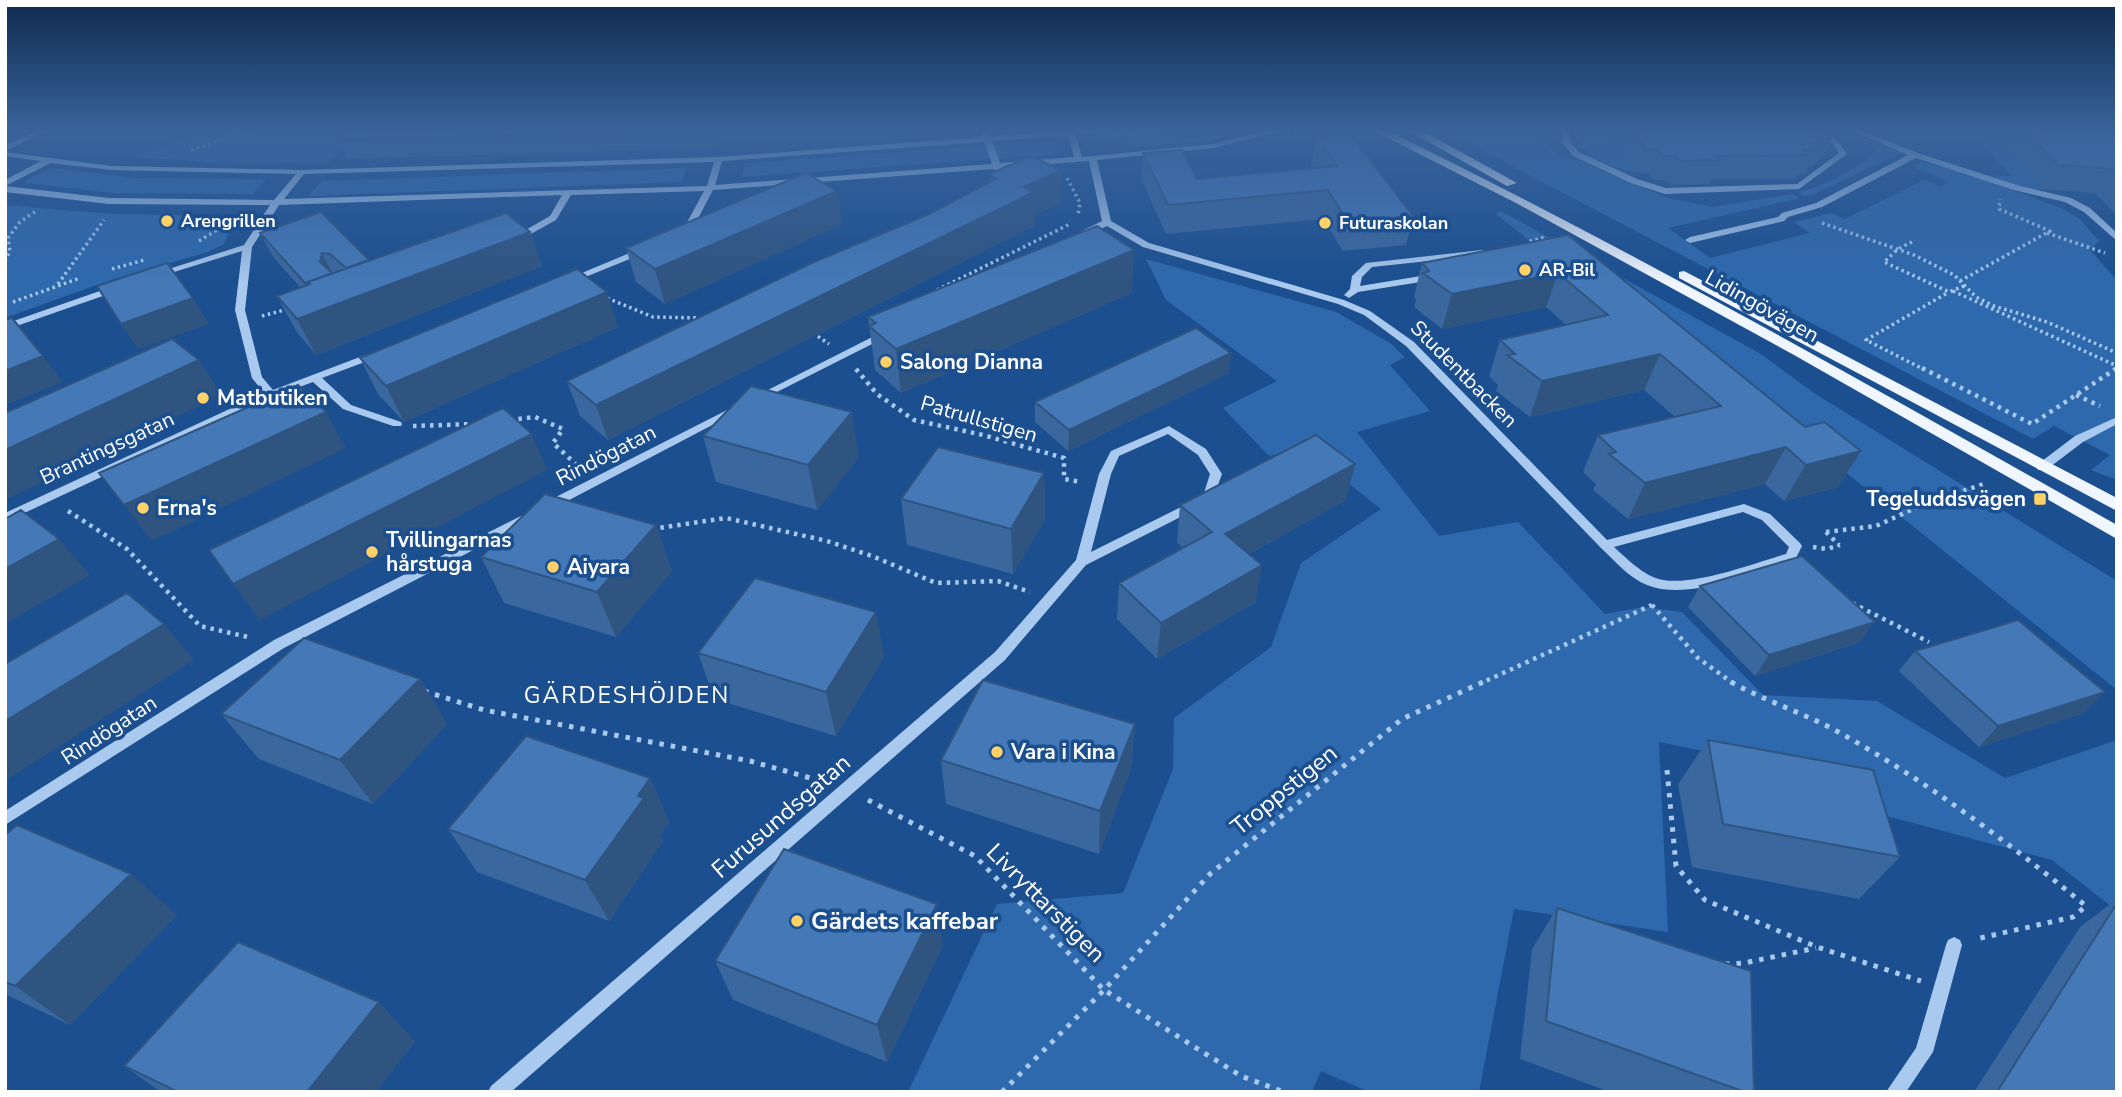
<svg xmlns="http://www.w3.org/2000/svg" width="2122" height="1097" viewBox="0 0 2122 1097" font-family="'Nunito Sans',sans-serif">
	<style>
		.green { fill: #2e69ad }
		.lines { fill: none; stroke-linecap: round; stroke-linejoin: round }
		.path-far2 { stroke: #a9c9ee; stroke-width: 3.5; stroke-dasharray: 2.5 3.5; stroke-linecap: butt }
		.path-far1 { stroke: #a9c9ee; stroke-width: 4.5; stroke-dasharray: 3.5 5; stroke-linecap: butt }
		.path { stroke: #a9c9ee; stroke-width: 5; stroke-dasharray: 4.5 7; stroke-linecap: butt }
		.minor { fill: #a9c9ee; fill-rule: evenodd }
		.major { fill: #f0f6ff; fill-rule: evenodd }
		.wall { fill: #3a679d }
		.shaded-wall { fill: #305480 }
		.building { fill: #4478b7; stroke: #305480; stroke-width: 2 }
		.poi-dot { fill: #ffd166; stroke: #1b4f8f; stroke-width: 2.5 }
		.labels { text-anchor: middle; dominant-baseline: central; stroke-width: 7; stroke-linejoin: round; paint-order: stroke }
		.far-poi-label { font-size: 18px; font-weight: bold; fill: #fff; stroke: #1b4f8f; text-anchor: start }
		.street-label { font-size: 21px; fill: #fff; stroke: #1b4f8f }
		.poi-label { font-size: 21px; font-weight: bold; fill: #fff; stroke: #1b4f8f; text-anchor: start }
		.neighbourhood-label { font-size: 23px; letter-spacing: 2px; fill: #fff; stroke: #1b4f8f }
		.near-street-label { font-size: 24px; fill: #fff; stroke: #1b4f8f }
		.near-poi-label { font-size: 24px; font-weight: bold; fill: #fff; stroke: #1b4f8f; text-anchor: start }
	</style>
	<rect width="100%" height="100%" fill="#1b4f8f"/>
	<path class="green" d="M205 131H362L327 163 209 162 133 157Z
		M1186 131H1251L1204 141 1130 148 1125 135Z
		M1445 131H1535L1559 157 1579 160 1667 198 1712 207 1792 194 1800 198 1668 228 1710 258 1810 233 1794 222 1831 213 1845 219 1924 180 1941 187 1949 182 1912 166 1921 162 1966 173 2061 208 2080 219 2099 241 2090 250 2117 280V321H2114L2117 325V480L2091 470 2110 455 2054 426 2033 439Z
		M1606 131 1637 173C1612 168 1586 159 1575 136L1577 132Z
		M1840 131H1847L1900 153 1810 196H1804L1799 192C1827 185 1859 169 1879 147Z
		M1973 132 2001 142 2043 189 2028 190 1989 175 2011 176Z
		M1055 141 1058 154 742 177 744 163Z
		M54 168 135 178 266 179 253 194 114 193 26 183 27 179Z
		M686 168 682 182 308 196 322 181Z
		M5 205 112 214 227 216 231 229 224 244 208 252 111 280 5 318Z
		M1499 210 1761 354 1814 393 2117 581V690L1813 446 1792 451 1496 214Z
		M1146 259 1336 312 1390 343 1405 357 1390 365 1430 411 1357 432 1439 536 1518 522 1605 614 1643 607 1682 612 1763 695 1877 701 2005 778 2117 740V911L2052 860 1883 815 1842 779 1659 742 1668 932 1514 909 1479 1092H1369L1321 1071 1312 1092H908L997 904 1123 893 1173 769 1174 718 1271 647 1301 563 1381 509 1305 449 1269 456 1223 408 1277 381 1166 300Z"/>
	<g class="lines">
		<path class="path-far2" d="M1288 134 1298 131
			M191 150 250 131
			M1067 178 1080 203 1078 215
			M1822 223 1914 255 1954 275 1976 297 1994 306 2047 322 2117 353
			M2047 233 2105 253
			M199 241 230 222
			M1912 242 1898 249 1884 262 1949 292 1964 286
			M1531 245 1528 242 1545 237
			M5 261 10 251 8 238 20 222 36 211
			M112 269 144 260
			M1960 281 2050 231 1999 209 2000 199
			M58 284 104 220
			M937 290 1070 224
			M1953 291 2117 366
			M607 298 653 317 702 318
			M13 302 80 278
			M262 316 288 309
			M813 333 829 344
			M1925 370 1866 340 1949 292
			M2114 370 2117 368"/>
		<path class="path-far1" d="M1922 368 2032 424 2117 368
			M856 369 877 394 914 420 983 435 1064 458V479L1081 482
			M2076 395 2100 406
			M510 420 535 417 563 429 553 443 580 468
			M413 426 474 424
			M68 511 127 549 200 626 248 637
			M652 529 726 518 827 541 872 556 936 583 998 581 1030 592
			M1826 532 1876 526 1924 504 1987 483
			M1826 532 1839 545
			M1813 547 1827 549 1840 545
			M1852 603 1929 642
			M1652 605 1698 658 1734 684
			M1479 684 1652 605"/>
		<path class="path" d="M1731 682C1767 702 1807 714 1842 734 1929 783 2009 843 2086 906L2073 917 1976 939
			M424 691 484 710 750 761 821 781
			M1667 770 1676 866 1705 900 1817 947 1921 981
			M868 800 975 856 1104 990 1241 1076 1284 1092
			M1725 964 1744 963 1816 948
			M1002 1092 1104 990 1210 874 1402 719 1483 682"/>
		<path class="minor" d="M37 131H46L5 151V146Z
			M980 131H988L990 136 1069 131H1162L1158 133 1112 136 1095 133 1076 135 1082 157 1213 144 1264 131H1276L1275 133 1213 148 1097 160 1111 221 1149 243 1344 300 1370 311 1414 342 1607 540 1744 504 1770 514 1800 543 1802 546 1795 560C1755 572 1688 602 1647 585 1629 578 1615 561 1601 548L1406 346 1364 315 1338 304 1143 247 1107 226 1088 235H1082V231L1102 221 1089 161 1001 168V172H998L993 169 713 190 692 230 683 236 679 233 684 228 704 191 571 195 556 220 518 241 515 240V236L550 216 562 195 279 205 252 247 245 310 262 377 273 390 373 352H381V356L322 378 351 405 401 422 402 424 401 426H393L343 409 313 382 275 396 5 522V513L264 393 252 378 235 310 242 251 161 276H155L153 274 244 245 270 205 109 204 5 192V186L109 198 274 200 296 174 111 170 51 163 5 186V180L41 161 5 156V152L111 166 302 170 719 157 982 137ZM1068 135 1074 157 1000 163 992 141ZM984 142 992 164 715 185 722 161ZM714 162 707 186 284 199 304 174ZM1743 512 1762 520 1789 547 1786 554C1754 563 1684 591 1653 577 1638 570 1626 558 1614 547Z
			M1562 131H1570V142L1579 152 1637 179 1666 188 1797 184 1839 153 1833 144 1813 131C1830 131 1839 141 1847 154L1799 189 1665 194 1631 183 1573 156 1562 142Z
			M1852 131H1862L1918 153 2020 186 2071 198 2090 208 2117 233V241L2084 212 2065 202 2014 190 1916 158 1822 207 1788 217 1784 221 1690 243 1685 240 1690 237 1778 217 1782 213 1816 203 1908 155Z
			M644 247 649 250 647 252 573 282 570 283 565 280Z
			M1482 250 1485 251V255L1372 267 1362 277 1360 286 1433 274 1438 277 1433 280 1358 292 1349 298 1344 295 1350 289 1352 276 1366 263Z
			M117 285 122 288 120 290 5 330V324Z
			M884 331 888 332V336L761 400 757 401 752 398Z
			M737 405 741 406 742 408 741 410 552 509 548 510 542 506 544 503Z
			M2117 417V424L2083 442 2046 470H2038L2036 467 2038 464 2075 436Z
			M1169 426 1206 449 1222 474 1212 501 1086 565 1005 660 511 1092H488L491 1086 995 652 1076 560 1099 474 1111 451ZM1168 434 1198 455 1210 474 1203 496 1091 552 1111 474 1119 456Z
			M529 512 535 516 533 519 284 648 5 825V811L274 640Z
			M1954 937 1960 940 1962 945 1933 1052 1906 1092H1886L1916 1048 1946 945 1948 940Z"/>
		<path class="major" d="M1374 131H1388C1636 252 1876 389 2117 525V539L1794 355 1516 203Z
			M1409 131H1423L1517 183 1507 186Z
			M1684 271 2117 498V511L1679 278V272Z"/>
	</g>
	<path class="wall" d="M346 131H710L714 148 347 159 338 140Z
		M1606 131H1834L1836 132 1824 155H1821L1818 162H1815L1812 167H1808L1805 174H1799L1796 179H1712L1710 184 1671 185 1666 180H1653L1648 173H1637Z
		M1999 131H2117V216L2095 193 2042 189 1996 136Z
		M1316 137 1413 216 1406 245 1343 251 1323 219 1166 234 1142 181 1143 153 1197 179 1314 168 1311 165Z
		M990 176 1061 203 1034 215 1035 225 608 440 580 416 567 381 927 215 991 182Z
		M842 224 665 304 636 282 626 248Z
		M530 232 542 266 316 355 296 331 277 296 300 287 274 258 260 233 369 261Z
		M1568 235 1805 427 1861 451 1838 487 1784 501 1765 484 1628 519 1593 490 1596 484 1583 472 1598 435 1675 417 1644 390 1530 417 1496 391 1498 385 1489 376 1500 340 1566 325 1546 307 1442 329 1414 307 1416 300 1414 297 1422 263Z
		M1132 293 901 393 875 370 868 317Z
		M618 327 404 422 378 394 360 358Z
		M1231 353 1229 373 1068 451 1035 422V402Z
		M703 436 859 457 817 510 716 482Z
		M1044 473 1045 519 1013 574 907 545 901 499Z
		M1346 500 1249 554 1256 602 1157 659 1117 619 1119 583 1183 548 1177 542 1180 505Z
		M656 525 672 571 616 637 504 603 481 557Z
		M1700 586 1860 642 1755 676 1688 607Z
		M1915 651 2084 713 1979 747 1899 671Z
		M698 653 884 657 836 736 714 699Z
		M420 679 447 724 373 804 259 759 221 714Z
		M1135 724 1131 769 1099 854 946 804 941 760Z
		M1708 740 1900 857 1859 899 1692 867 1678 784Z
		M650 778 669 822 660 835 663 841 609 921 477 872 448 829Z
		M5 835 177 915 70 1025 5 994Z
		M2117 899V1092H1974L2080 927Z
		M1557 908 1754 1092H1610L1520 1059 1532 949Z
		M943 945 887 1062 733 1000 715 961Z
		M415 1041 376 1092H161L124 1066Z"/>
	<path class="shaded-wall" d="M1061 170V203L1034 215 1035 225 608 440 596 405 1024 187Z
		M837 191 842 224 665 304 655 269Z
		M530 232 542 266 316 355 297 319Z
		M1134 250 1132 293 901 393 896 349Z
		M322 253 345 298 318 308 305 283 320 262Z
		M1558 273 1546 307 1442 329 1452 294Z
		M607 292 618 327 404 422 386 386Z
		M193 298 209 324 138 349 121 324Z
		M1231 353 1229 373 1068 451 1069 430Z
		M1660 354 1644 390 1530 417 1542 381Z
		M43 356 63 382 5 405V371Z
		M199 360 222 395 5 500V450Z
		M326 412 346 448 152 541 124 505Z
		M852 412 859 457 817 510 808 465Z
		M532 434 547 470 260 620 233 584Z
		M1786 447 1765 484 1628 519 1645 483Z
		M1861 451 1838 487 1784 501 1806 465Z
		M1355 464 1346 500 1220 570 1225 534Z
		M1044 473 1045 519 1013 574 1011 529Z
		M656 525 672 571 616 637 597 592Z
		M59 539 90 575 5 624V569Z
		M1262 565 1256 602 1157 659 1161 623Z
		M876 612 884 657 836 736 826 692Z
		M1875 622 1860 642 1755 676 1769 655Z
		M164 624 194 660 5 781V721Z
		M420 679 447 724 373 804 340 760Z
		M2105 692 2084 713 1979 747 1998 726Z
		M1135 724 1131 769 1099 854 1100 811Z
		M650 778 669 822 660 835 663 841 609 921 585 880 638 796Z
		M131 874 177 915 70 1025 15 986Z
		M937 904 943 945 887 1062 877 1025Z
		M379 1002 415 1041 376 1092H307Z"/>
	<path class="building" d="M346 131H652L338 140Z
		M1631 131H1834L1836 132H1823L1830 138H1818L1824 144H1810L1816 150H1803L1808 155 1716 156 1720 160 1680 161 1675 156H1662L1657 149H1646Z
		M2026 131H2117V175L2111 169 2058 165Z
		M1350 134 1413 216 1348 222 1328 190 1168 205 1143 153 1182 150 1197 179 1337 166 1316 137Z
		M1031 156 1061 170 1024 187 1034 192 596 405 567 381 814 262 927 215 996 179 990 176 994 172Z
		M806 173 837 191 655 269 626 248Z
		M321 212 369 260 346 268 330 254 322 253 320 262 332 273 305 283 260 233Z
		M506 213 530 232 297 319 277 296 310 284 308 282Z
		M1097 226 1134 250 896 349 869 326 876 323 868 317Z
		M1568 235 1805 427 1824 422 1861 451 1806 465 1786 447 1645 483 1609 454 1616 452 1598 435 1721 406 1660 354 1542 381 1507 355 1515 354 1500 340 1608 315 1558 273 1452 294 1423 273 1429 271 1422 263Z
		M167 263 193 298 121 324 97 286Z
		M577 269 607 292 386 386 360 358Z
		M12 318 43 356 5 371V320Z
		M1196 328 1231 353 1069 430 1035 402Z
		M172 339 199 360 5 450V413Z
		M298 385 326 412 124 505 99 473Z
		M751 386 852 412 808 465 703 436Z
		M503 408 532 434 233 584 209 550Z
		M1316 435 1355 464 1225 534 1262 565 1161 623 1119 583 1212 532 1180 505Z
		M938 447 1044 473 1011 529 901 499Z
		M545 494 656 525 597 592 481 557Z
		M21 510 59 539 5 569V519Z
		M1802 556 1875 622 1769 655 1700 586Z
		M755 578 876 612 826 692 698 653Z
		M127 593 164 624 5 721V664Z
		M2018 620 2105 692 1998 726 1915 651Z
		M304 638 420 679 340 760 221 714Z
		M983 680 1135 724 1100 811 941 760Z
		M526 736 650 778 638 796 644 798 585 880 448 829Z
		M1708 740 1873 770 1900 857 1723 824Z
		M17 825 131 874 15 986 5 982V835Z
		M784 849 937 904 877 1025 715 961Z
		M2117 903V1092H1997Z
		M1557 908 1751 971 1754 1092H1745L1546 1021Z
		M238 942 379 1002 307 1092H178L124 1066Z"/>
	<linearGradient id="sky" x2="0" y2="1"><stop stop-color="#0f2b4f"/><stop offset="0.46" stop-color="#39639b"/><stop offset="1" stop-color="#39639b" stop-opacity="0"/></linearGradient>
	<rect width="2122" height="284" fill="url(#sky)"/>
	<g class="poi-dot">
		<circle cx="167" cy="221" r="7"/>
		<circle cx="1325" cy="223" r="7"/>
		<circle cx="1525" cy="270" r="7"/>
		<circle cx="886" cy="362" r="7"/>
		<circle cx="203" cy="398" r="7"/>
		<rect x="2033" y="492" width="14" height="14" rx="3.5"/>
		<circle cx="143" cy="508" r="7"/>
		<circle cx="372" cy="552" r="7"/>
		<circle cx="553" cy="567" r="7"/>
		<circle cx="997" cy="752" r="7"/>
		<circle cx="797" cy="921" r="7"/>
	</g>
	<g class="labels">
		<g class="far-poi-label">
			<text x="181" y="221">Arengrillen</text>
			<text x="1339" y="223">Futuraskolan</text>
			<text x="1539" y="270">AR-Bil</text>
		</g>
		<g class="street-label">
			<text transform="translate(1762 306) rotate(29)">Lidingövägen</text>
			<text transform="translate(1464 374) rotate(45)">Studentbacken</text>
			<text transform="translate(979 419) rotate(16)">Patrullstigen</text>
			<text transform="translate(107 448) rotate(-25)">Brantingsgatan</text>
			<text transform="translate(606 455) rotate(-27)">Rindögatan</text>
			<text transform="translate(109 730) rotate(-33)">Rindögatan</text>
		</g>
		<g class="poi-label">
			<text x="900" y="362">Salong Dianna</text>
			<text x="217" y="398">Matbutiken</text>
			<text x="2026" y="499" text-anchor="end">Tegeluddsvägen</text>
			<text x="157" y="508">Erna's</text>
			<text x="386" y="540">Tvillingarnas<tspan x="386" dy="24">hårstuga</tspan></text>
			<text x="567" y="567">Aiyara</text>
			<text x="1011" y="752">Vara i Kina</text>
		</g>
		<g class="neighbourhood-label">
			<text x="627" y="695">GÄRDESHÖJDEN</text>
		</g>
		<g class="near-street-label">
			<text transform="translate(1284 790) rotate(-39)">Troppstigen</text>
			<text transform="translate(781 816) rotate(-41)">Furusundsgatan</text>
			<text transform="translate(1046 903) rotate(45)">Livryttarstigen</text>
		</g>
		<g class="near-poi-label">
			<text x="811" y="921">Gärdets kaffebar</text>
		</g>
	</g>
	<rect width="2122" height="1097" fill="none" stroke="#ffffff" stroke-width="14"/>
</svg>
